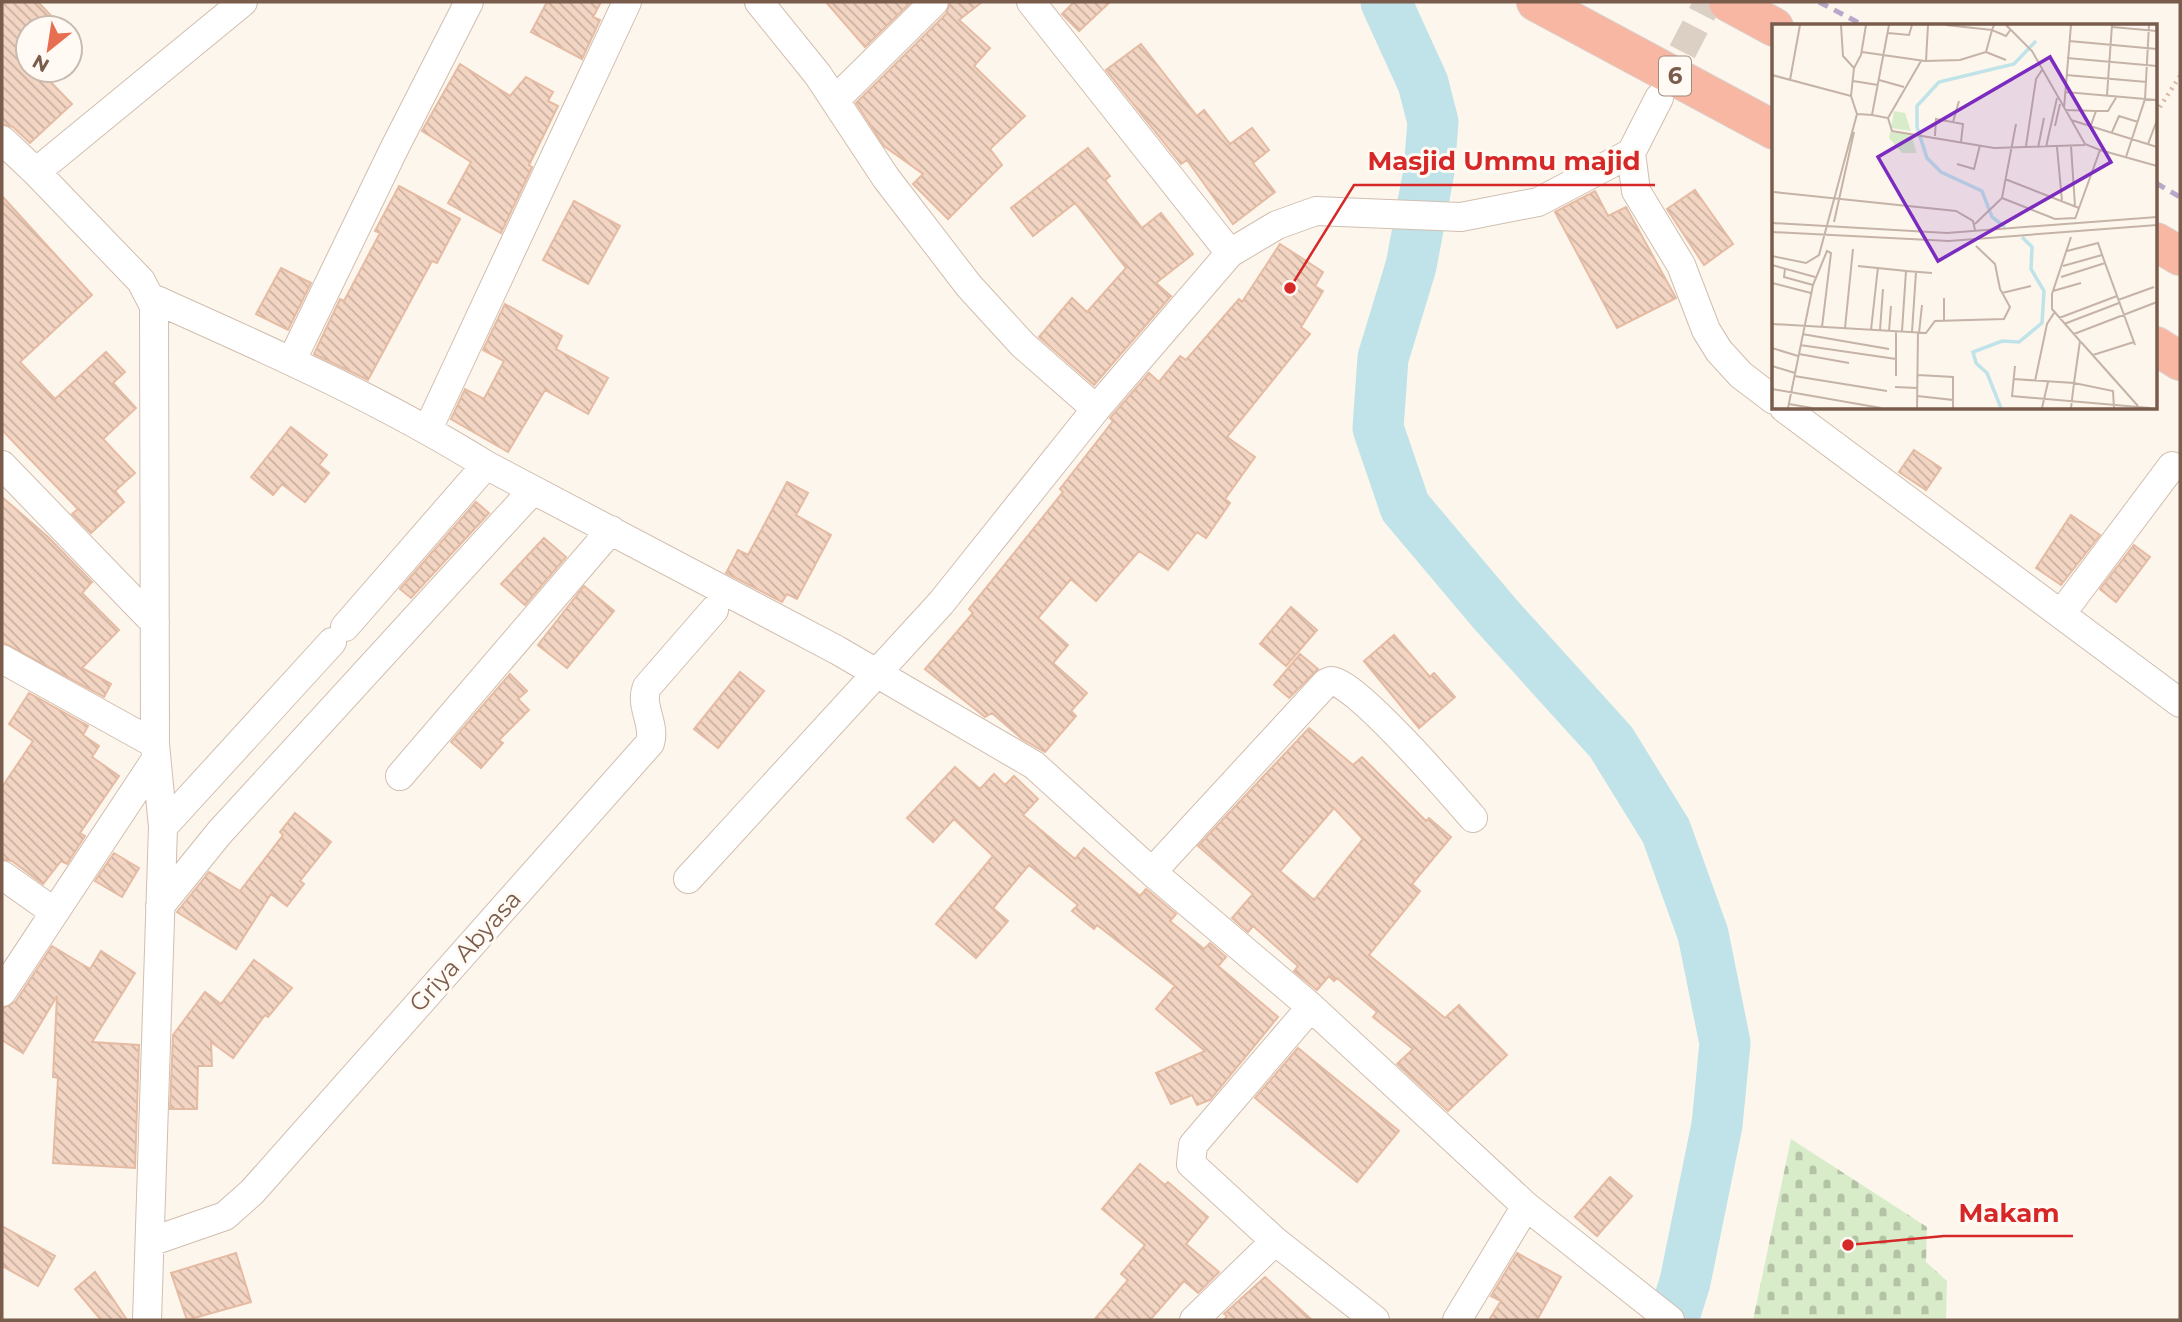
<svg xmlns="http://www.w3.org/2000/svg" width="2182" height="1322" viewBox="0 0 2182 1322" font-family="Montserrat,sans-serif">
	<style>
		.cemetery { fill: url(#cemetery-stones) }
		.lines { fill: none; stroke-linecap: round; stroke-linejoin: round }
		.river { stroke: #bfe3e8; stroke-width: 51 }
		.building { fill: url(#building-back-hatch); stroke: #e6bba3; stroke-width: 2; fill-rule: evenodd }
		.street-tunnel { stroke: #dcd0c4; stroke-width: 28; stroke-dasharray: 28 14; stroke-linecap: butt }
		.street-casing { stroke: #d1beb0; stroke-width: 30 }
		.highway-casing { stroke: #dad1cd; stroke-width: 40 }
		.path { stroke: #d9b8a5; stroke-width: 4.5; stroke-dasharray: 2 5; stroke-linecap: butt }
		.street { stroke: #fff; stroke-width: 28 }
		.highway { stroke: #f7b7a3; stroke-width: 38 }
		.rail { stroke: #b9a8c9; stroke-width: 5; stroke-dasharray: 10 7; stroke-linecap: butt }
		.labels { text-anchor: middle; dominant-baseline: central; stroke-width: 6; stroke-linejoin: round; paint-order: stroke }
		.shield { fill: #fffaf3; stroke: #a28b7f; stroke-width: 2 }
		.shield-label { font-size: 23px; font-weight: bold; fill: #7a5c4d }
		.street-label { font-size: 24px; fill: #7a5c4d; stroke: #fffaf3 }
		.inset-river { fill: none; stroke: #bfe3e8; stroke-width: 3.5 }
		.inset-road { fill: none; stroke: #c5b3a7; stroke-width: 2 }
		.view { fill: #7b2cbf; fill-opacity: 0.15; stroke: #7b2cbf; stroke-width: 3.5 }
		.inset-edge { fill: none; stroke: #7a5c4d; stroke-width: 3.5 }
		.leader { fill: none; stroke: #d62828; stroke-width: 2.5 }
		.callout-dot { fill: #d62828; stroke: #fffaf3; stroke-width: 2.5 }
		.callout-label { font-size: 26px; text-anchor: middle; font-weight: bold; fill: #d62828; stroke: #fffaf3; stroke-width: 6; stroke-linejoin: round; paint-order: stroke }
	</style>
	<defs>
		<pattern id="cemetery-stones" width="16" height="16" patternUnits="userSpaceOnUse" patternTransform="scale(1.75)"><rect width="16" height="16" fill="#d8ecc9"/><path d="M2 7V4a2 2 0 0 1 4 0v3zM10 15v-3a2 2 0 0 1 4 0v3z" fill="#b4c2a5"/></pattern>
		<pattern id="building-back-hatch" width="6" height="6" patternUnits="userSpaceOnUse" patternTransform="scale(1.75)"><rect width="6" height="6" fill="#f3d5c3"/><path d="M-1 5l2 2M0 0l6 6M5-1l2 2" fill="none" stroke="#cab0a1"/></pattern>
	</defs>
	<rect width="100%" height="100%" fill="#fdf6ec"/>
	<path class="cemetery" d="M1791 1139 1927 1227 1926 1262 1947 1281 1946 1320H1753Z"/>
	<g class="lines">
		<path class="river" d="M1386 2 1423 83 1433 122 1429 171 1411 266 1383 358 1378 428 1405 507 1496 615 1611 742 1666 831 1703 934 1725 1043 1717 1125 1685 1282 1673 1320"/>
	</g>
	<path class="building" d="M2 2H38L63 28H28V70H39L72 104 30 143 13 127 2 124Z
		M547 2H601L593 17 600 20 582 59 531 32Z
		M826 2H911L865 47Z
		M950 2H982L959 20 990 48 974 66 1025 116 990 149 1002 165 948 219 913 184 923 174 884 146 856 103 946 14Z
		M1074 2H1110L1079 31 1062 14Z
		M1141 44 1197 116 1204 110 1230 144 1252 128 1269 150 1253 163 1275 192 1233 224 1187 160 1181 164 1106 70Z
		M460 64 510 96 526 77 553 92 548 101 558 106 529 165 532 167 501 233 448 203 471 162 422 131Z
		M1088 148 1110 176 1105 180 1142 228 1161 213 1193 254 1156 283 1171 296 1094 385 1039 337 1072 298 1087 312 1126 268 1075 203 1033 236 1011 208Z
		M399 186 460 219 437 263 432 261 368 380 314 354 340 299 344 301 380 233 375 231Z
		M1695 190 1733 244 1704 265 1667 209Z
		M1595 191 1608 216 1626 207 1676 298 1617 328 1555 212Z
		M2 196 92 295 20 362 55 399 106 352 125 372 113 383 136 408 103 439 135 473 115 491 124 502 91 533 72 514 78 509 2 430Z
		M574 201 620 226 588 284 543 260Z
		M1280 244 1323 272 1315 286 1323 291 1301 327 1310 334 1227 437 1255 457 1225 499 1230 503 1206 538 1197 532 1168 570 1139 551 1096 601 1071 579 1038 618 1068 645 1053 663 1087 693 1071 711 1076 716 1045 752 1022 739 992 713 985 717 925 669 973 613 969 609 1063 492 1060 489 1113 421 1110 418 1149 373 1159 382 1180 356 1186 360 1239 299 1242 302Z
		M281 268 311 283 288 330 256 314Z
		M505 304 562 336 556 349 608 378 588 414 545 390 508 452 451 419 465 389 484 399 504 361 483 350Z
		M291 427 327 455 319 465 329 473 305 502 282 484 273 495 251 477Z
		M1914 450 1941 468 1926 490 1899 472Z
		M787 482 808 493 796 515 831 535 797 599 787 594 782 602 726 573 738 550 748 555Z
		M2 497 48 537 92 582 82 593 119 630 82 668 111 684 104 697 2 642Z
		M476 502 489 513 411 598 400 589Z
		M2071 515 2100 535 2061 585 2036 568Z
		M544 538 566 557 525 605 501 584Z
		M2134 545 2150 557 2116 602 2100 589Z
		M584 586 614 611 567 668 538 645Z
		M1291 607 1317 630 1286 666 1260 644Z
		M1394 635 1430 677 1434 673 1455 697 1419 728 1364 661Z
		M1300 654 1318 669 1289 698 1274 685Z
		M740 672 764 691 718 748 694 729Z
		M510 674 527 691 518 699 529 710 499 740 503 743 481 768 451 742Z
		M29 693 88 726 83 735 99 746 92 757 119 776 80 833 85 836 67 864 61 861 43 884 12 861 2 859V787L33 741 9 724Z
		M1309 728 1353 765 1362 757 1426 821 1429 818 1451 837 1412 884 1420 891 1369 955 1445 1018 1459 1005 1507 1055 1448 1111 1397 1064 1413 1049 1373 1017 1377 1012 1337 978 1334 981 1329 976 1317 990 1294 971 1298 966 1253 926 1248 932 1232 918 1253 894 1198 846ZM1334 808 1363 839 1314 900 1280 871Z
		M955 767 980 789 994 774 1005 785 1014 776 1038 799 1023 815 1075 859 1084 848 1140 896 1146 889 1176 914 1170 921 1204 949 1210 943 1226 957 1218 966 1278 1017 1210 1100 1197 1105 1192 1095 1171 1104 1156 1073 1205 1051 1156 1009 1175 986 1097 925 1094 929 1072 911 1078 905 1029 865 993 908 1008 921 976 958 936 924 993 856 954 819 933 842 907 818Z
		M295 813 331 842 300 881 304 884 287 906 271 894 236 949 177 912 209 872 240 891 283 835 280 832Z
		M114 853 139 868 122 897 95 881Z
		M52 946 90 969 101 951 135 973 92 1042 139 1045 135 1168 53 1163 58 1078 53 1077 57 996 23 1053 2 1040V1009L16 1001Z
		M254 960 292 988 268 1017 265 1015 233 1058 211 1042 212 1066H198L197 1109H170L173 1035 205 992 221 1004Z
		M1298 1048 1399 1131 1357 1182 1255 1098Z
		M1140 1164 1165 1185 1168 1182 1208 1217 1186 1244 1219 1272 1198 1293 1184 1281 1150 1320H1094L1128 1280 1121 1274 1145 1245 1102 1209Z
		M1610 1177 1632 1196 1597 1236 1575 1217Z
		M2 1226 55 1256 38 1286 2 1266Z
		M236 1253 251 1302 187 1320 171 1273Z
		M1517 1253 1561 1277 1537 1320H1489L1501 1301 1491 1296Z
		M95 1272 127 1320H101L75 1289Z
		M1265 1277 1312 1320H1224L1227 1316 1224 1314Z"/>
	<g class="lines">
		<path class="street-tunnel" d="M1663 89 1708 2"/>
		<defs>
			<path id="street" d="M759 2 818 75 886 178 969 286 1023 345 1096 409
				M1031 2 1230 253
				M1659 98 1631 153 1636 191 1681 265 1706 330 1719 351 1741 375 1774 400
				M835 100 934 2
				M2 140 36 172
				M152 298C266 349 380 399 486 465L837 650 1034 765 1152 872 1311 1007 1526 1206 1670 1320
				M292 360 394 149 469 2
				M1784 408 2180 703
				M428 429 627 2
				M2 465 155 623
				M2061 614 2172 466
				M345 627 486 465
				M2 659 155 744
				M400 776 611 530
				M163 827 332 642
				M1152 872 1326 683 1331 681C1354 680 1453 795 1473 818
				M2 875 53 911
				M688 879 941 603 1096 409 1230 253 1277 225 1316 211 1461 217 1538 202 1631 153
				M160 906 220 832 533 490
				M2 992 156 759
				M1311 1007 1193 1145 1191 1164 1275 1241 1375 1320
				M150 1242 225 1216 252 1192 650 743C656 724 639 706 647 687L714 610
				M147 1320 163 827 155 744 154 306 141 281 36 172 243 2
				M1194 1320 1275 1241
				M1457 1320 1526 1206"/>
			<path id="highway" d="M1536 2 1774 130
				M1728 2 1774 27
				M2156 242 2180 256
				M2156 346 2180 361"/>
		</defs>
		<use href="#street" class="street-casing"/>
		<use href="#highway" class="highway-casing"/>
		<path class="path" d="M2156 113 2180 76"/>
		<use href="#street" class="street"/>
		<use href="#highway" class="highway"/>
		<path class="rail" d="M1819 2 1865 26
			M2156 183 2180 197"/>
	</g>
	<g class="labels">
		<rect class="shield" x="1659" y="56.5" width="32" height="39" rx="5"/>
		<g class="shield-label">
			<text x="1675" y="76">6</text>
		</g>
		<g class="street-label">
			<text transform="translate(465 951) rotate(-48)">Griya Abyasa</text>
		</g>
	</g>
	<g transform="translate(1772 24)">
		<rect width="385" height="385" fill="#fdf6ec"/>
		<path d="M122 87 133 89 139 107 119 104ZM118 108 139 111 145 129H130L117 114Z" fill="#d8ecc9"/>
		<path class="inset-river" d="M233 203 220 193 210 167 169 148 155 134 145 103V82L167 58 242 40 264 17M229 384 215 349 204 339 201 328 230 317 247 318 270 299 272 267 259 245 260 223 250 213"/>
		<path class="inset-road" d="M69 1 71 32 82 44M174 1 220 6 222 1M234 1 260 27 313 120 328 126 303 195M340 3 385 7M116 9 137 11 140 1M297 17 385 25M90 28 153 37 188 36 214 28 220 6 234 12 239 5M214 28 234 36M295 34 385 42M154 37 156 1M0 51 79 72M294 51 375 58M18 56 28 1M107 56 132 63M81 57 106 61M293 68 385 76M335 71 340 1M292 84 299 1M293 86 324 87M85 90 100 91 117 1M100 91 116 94 120 107 222 124 313 121M116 94 149 37M299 96 385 123M181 98 187 77M319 101 324 87H336L345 72M283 102 288 80M340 108 347 92 366 98M163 112 164 95 191 100 189 118M376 120 385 96M254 122 264 55 270 46M299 122 303 182M274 123 285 74M285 123 290 177M266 124 272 94M328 126 385 142M354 133 373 75 377 1M185 140 202 145 208 121M233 155 307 184M2 168 184 187 201 197 203 206M230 174 283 195 303 194M62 198 82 108M0 199 175 209 385 193M203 200 230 174 244 100M0 208 177 217 385 201M299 213 280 270V285L308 317 302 359 341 367 342 384M295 227 326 219 333 239M0 232 34 239 47 231 85 90 79 72 82 44 89 31 94 1M0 241 43 253M86 242 134 247 130 307M291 242 330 231M13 245 12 253 41 261M134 247 160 249M289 253 333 239 363 321M0 259 39 269M281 267 309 259M230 269 259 262M172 274V296M346 276 382 263M287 294 345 272M0 300 154 309 163 297 232 295 238 283 228 265 223 240 204 222M292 300 347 279M73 304 81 225M99 306 106 243M108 306 111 265M117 307 119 282M124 307V352M140 308 144 248M147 309 150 281M30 310 117 325M302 310 385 278M309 318 366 382M28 321 124 335M0 324 26 332M27 330 77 339M321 331 362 318M0 342 23 349M243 342 240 372 378 384M146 351 181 353V376M22 352 115 367M241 355 302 359 299 384M263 357 275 300 282 289M123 363 145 364M0 365 109 384M145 372 181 376V384M17 380 40 384M16 384 41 261 55 227 59 229 50 303M145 384 146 308M270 384 276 358"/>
		<path class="view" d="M278 33 339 138 166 237 106 133Z"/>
		<rect width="385" height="385" class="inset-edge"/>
	</g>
	<path class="leader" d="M1290 288L1354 185H1655M1848 1245L1944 1236H2073"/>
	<g class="callout-dot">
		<circle cx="1290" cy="288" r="7"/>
		<circle cx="1848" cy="1245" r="7"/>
	</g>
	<g class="callout-label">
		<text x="1504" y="170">Masjid Ummu majid</text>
		<text x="2009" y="1222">Makam</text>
	</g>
	<rect width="2182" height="1322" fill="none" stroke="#7a5c4d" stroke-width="7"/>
	<g transform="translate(49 49) rotate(210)"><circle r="33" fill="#fffaf3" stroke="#cabbb1" stroke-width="2"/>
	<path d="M0-5L12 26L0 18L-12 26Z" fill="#e76f51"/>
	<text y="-10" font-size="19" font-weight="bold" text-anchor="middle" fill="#7a5c4d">N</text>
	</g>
</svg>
